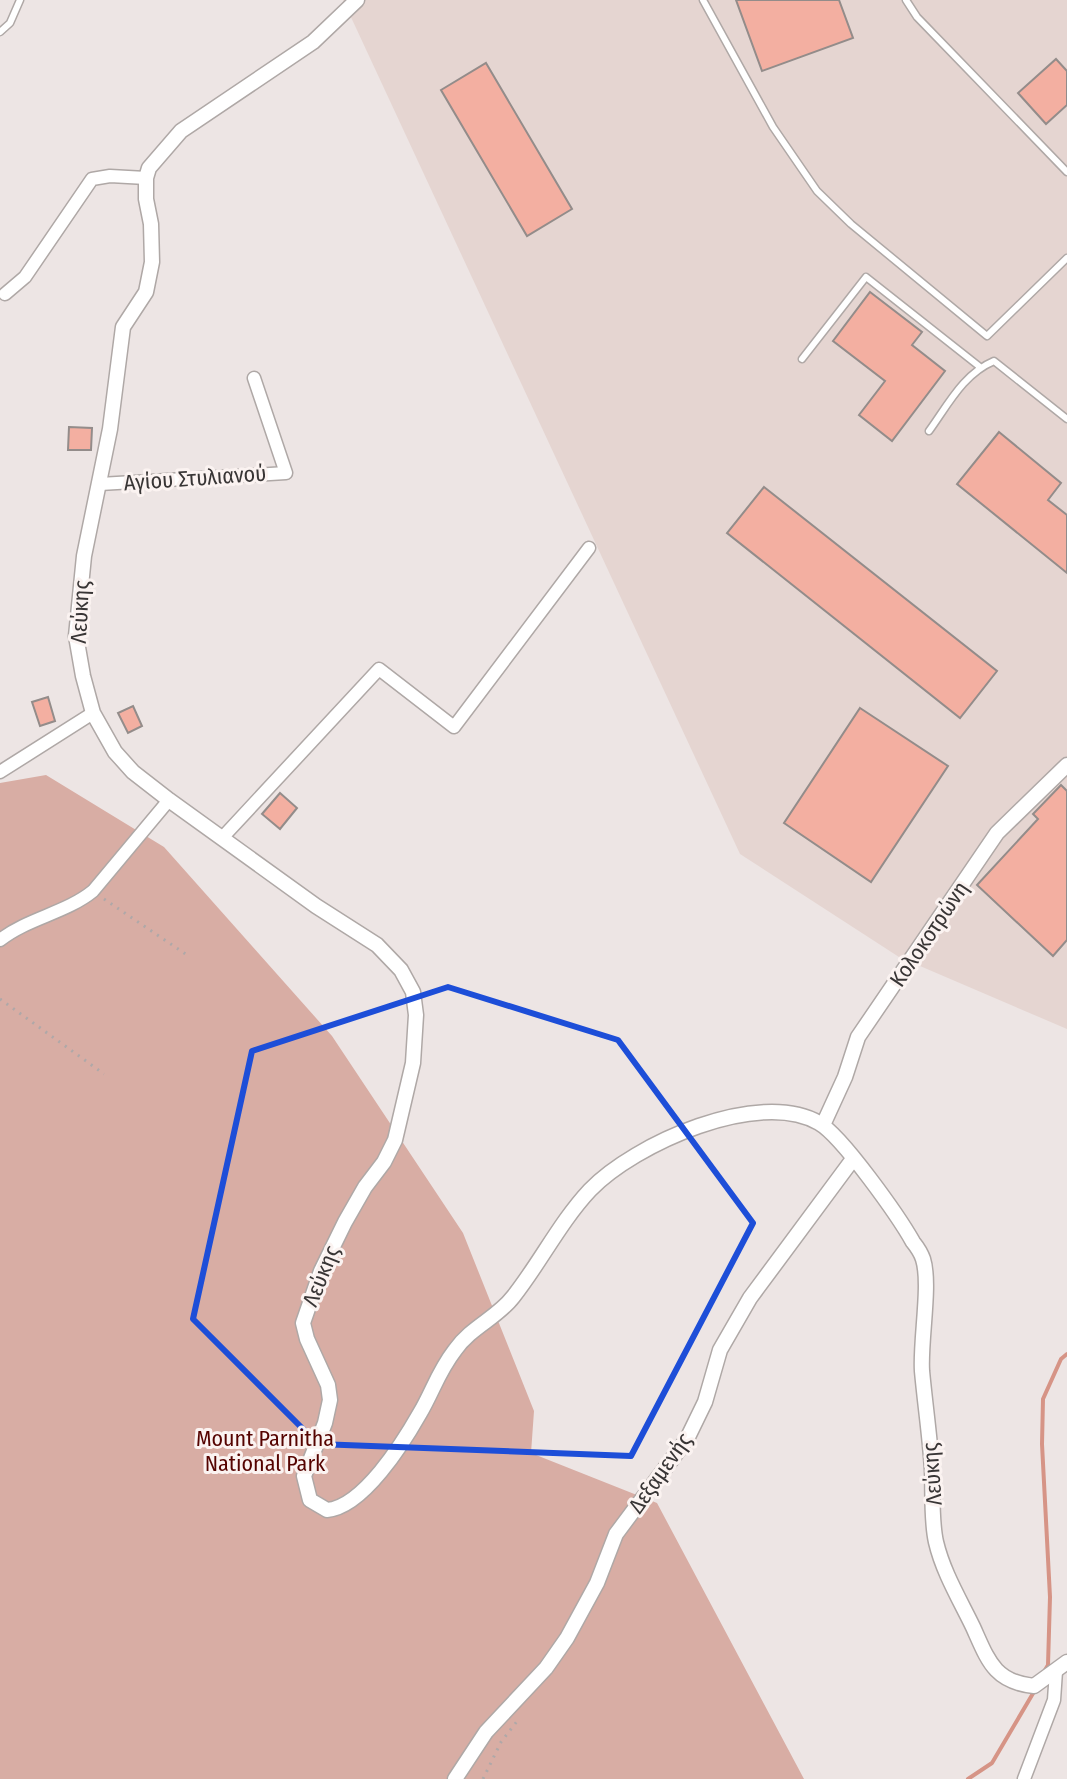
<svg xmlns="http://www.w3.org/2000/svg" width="1067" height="1779" viewBox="0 0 1067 1779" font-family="'Fira Sans Condensed',sans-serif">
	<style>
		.built { fill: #e5d5d1 }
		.green { fill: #d8ada4 }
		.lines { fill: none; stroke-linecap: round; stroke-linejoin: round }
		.stream { stroke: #d69486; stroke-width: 4 }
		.building { fill: #f3afa1; stroke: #938c8a; stroke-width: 2 }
		.service-casing { stroke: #afa8a6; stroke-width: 9 }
		.minor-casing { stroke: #afa8a6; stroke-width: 15 }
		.tertiary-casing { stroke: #afa8a6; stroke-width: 17 }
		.path { stroke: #afa8a8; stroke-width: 3; stroke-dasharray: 2 6; stroke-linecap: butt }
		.service { stroke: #fff; stroke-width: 6 }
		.minor { stroke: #fff; stroke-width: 12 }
		.tertiary { stroke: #fff; stroke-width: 14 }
		.marked { fill: none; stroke: #1d4ed8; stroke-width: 6; stroke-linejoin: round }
		.labels { text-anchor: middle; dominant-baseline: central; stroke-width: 6; stroke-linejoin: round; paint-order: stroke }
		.street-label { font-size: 22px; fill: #383535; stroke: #fbf3f1 }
		.park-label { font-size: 22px; fill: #550300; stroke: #fbf3f1 }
	</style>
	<rect width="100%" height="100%" fill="#ede5e4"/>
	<path class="built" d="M343 0H1067V1029L899 957 740 854Z"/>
	<path class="green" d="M46 775 164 847 332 1036 463 1233 534 1411 531 1453 657 1503 804 1779H0V783Z"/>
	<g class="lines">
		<path class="stream" d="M1045 1670 1048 1665 1050 1597 1042 1444 1043 1399 1061 1359 1067 1354
			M968 1779 992 1763 1035 1690"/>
	</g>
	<path class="building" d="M736 0H839L853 38 762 71Z
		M1056 59 1067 71V105L1046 124 1018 93Z
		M486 63 572 209 527 236 441 90Z
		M870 292 922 332 912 345 945 371 892 441 859 415 885 381 833 341Z
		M69 427 92 428 91 450H68Z
		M999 432 1061 483 1048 500 1067 515V573L957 484Z
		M764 487 997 671 960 718 727 533Z
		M48 697 55 721 40 726 32 702Z
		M133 706 142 726 128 733 118 713Z
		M860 708 948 766 871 882 784 823Z
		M1061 785 1067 791V940L1053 956 977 885 1038 819 1033 814Z
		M280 793 297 808 280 829 262 814Z"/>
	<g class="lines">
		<defs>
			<path id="service" d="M703 0 773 127 817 191 851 224 987 336 1067 258
				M906 0 917 17 1067 172
				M0 32 10 23 20 0
				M802 359 866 277 980 367
				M929 431C948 405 963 374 994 361L1067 419"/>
			<path id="minor" d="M5 294 25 277 92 179 110 176 146 178
				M100 484 286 473 254 378
				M0 772 93 713
				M222 838 379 669 454 727 589 548
				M0 940C28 918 66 913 93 891L169 800
				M1024 1779 1054 1700 1056 1671"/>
			<path id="tertiary" d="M357 0 313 42 181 131 149 168 146 178V199L151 224 152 262 146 292 123 327 110 429 84 556 76 636 83 676 93 713 115 752 133 772 169 800 316 906 377 945 401 970 413 992 416 1015 413 1063 395 1140 384 1162 365 1187 345 1222 321 1271 303 1323 307 1339 328 1385 330 1400 325 1423 304 1476 310 1500 327 1510C363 1507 403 1443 420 1413 433 1391 438 1372 455 1350 471 1327 497 1318 513 1297 540 1263 560 1222 590 1190 634 1144 759 1088 819 1123 842 1136 899 1217 913 1242 917 1247 921 1253 923 1259 931 1284 920 1341 922 1371 925 1404 930 1437 932 1470 933 1493 931 1520 936 1542 943 1572 960 1600 973 1627 988 1660 994 1682 1034 1686L1067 1662
				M823 1125 845 1077 858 1037 997 833 1067 765
				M455 1779 486 1732 546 1668 567 1638 597 1583 616 1534 687 1439 705 1402 720 1350 750 1298 853 1159"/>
		</defs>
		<use href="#service" class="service-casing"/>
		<use href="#minor" class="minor-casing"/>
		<use href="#tertiary" class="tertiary-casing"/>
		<path class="path" d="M104 899 187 955
			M0 999 104 1074
			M483 1779 501 1742 518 1720"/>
		<use href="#service" class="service"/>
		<use href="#minor" class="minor"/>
		<use href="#tertiary" class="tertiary"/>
	</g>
	<path class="marked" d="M448 987 618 1040 753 1223 631 1456 318 1444 193 1319 252 1051Z"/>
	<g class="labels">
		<g class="street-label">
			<text transform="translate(195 478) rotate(-4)">Αγίου Στυλιανού</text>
			<text transform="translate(80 612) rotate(-87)">Λεύκης</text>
			<text transform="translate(929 934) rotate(-56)">Κολοκοτρώνη</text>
			<text transform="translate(321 1276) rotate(-68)">Λεύκης</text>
			<text transform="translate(660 1473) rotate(-55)">Δεξαμενής</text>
			<text transform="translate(932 1474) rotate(-94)">Λεύκης</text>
		</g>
		<g class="park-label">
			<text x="265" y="1438">Mount Parnitha<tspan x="265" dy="25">National Park</tspan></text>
		</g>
	</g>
</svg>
